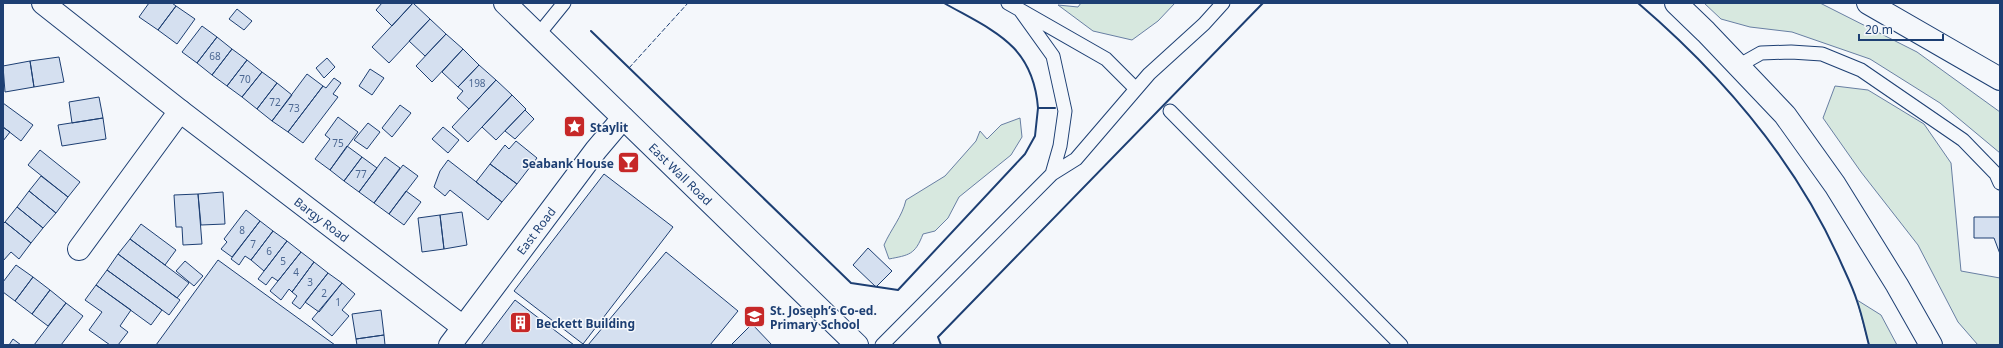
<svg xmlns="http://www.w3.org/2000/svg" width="2003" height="348" viewBox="0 0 2003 348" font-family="'Noto Sans',sans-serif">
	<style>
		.green { fill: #d7e8df; stroke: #687fa3 }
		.building { fill: #d5e0f0; stroke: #1d3f73 }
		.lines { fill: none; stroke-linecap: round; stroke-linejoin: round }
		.lane-casing { stroke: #1d3f73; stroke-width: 15 }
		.street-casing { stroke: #1d3f73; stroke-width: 24 }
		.secondary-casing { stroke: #1d3f73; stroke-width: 24 }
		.highway-casing { stroke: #1d3f73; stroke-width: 24 }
		.lane { stroke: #f4f7fb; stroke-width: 13 }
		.street { stroke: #f4f7fb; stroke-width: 22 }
		.secondary { stroke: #f4f7fb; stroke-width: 22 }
		.highway { stroke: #f4f7fb; stroke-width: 22 }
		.fence { stroke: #1d3f73; stroke-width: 1; stroke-dasharray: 5 2; stroke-linecap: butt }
		.wall { stroke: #1d3f73; stroke-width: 2 }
		.labels { text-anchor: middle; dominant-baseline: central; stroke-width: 3; stroke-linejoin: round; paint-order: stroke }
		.number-label { font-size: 10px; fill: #4b6792 }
		.poi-label { font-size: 12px; font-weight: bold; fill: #1d3f73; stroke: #f4f7fb; text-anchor: start }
		.street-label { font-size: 12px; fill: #1d3f73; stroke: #f4f7fb }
	</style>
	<rect width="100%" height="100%" fill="#f4f7fb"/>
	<path class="green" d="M1081 3H1175L1158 21 1132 40 1093 31 1058 5 1078 7Z
		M1704 3H1820L1917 52 2000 112V153L1940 103 1870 59 1792 32 1750 27 1721 19Z
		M1835 86 1868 90 1924 124 1951 163 1961 271 2000 278V345H1978L1958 322 1918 245 1861 172 1823 118Z
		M1020 118 1022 137 1011 155 959 197 948 218 935 231 923 234C915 255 909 255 889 259L884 245C891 229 902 217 906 200L945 176 976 141 980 131 987 139 1001 125Z
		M1857 300 1881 315 1897 345H1869Z"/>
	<path class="building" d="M149 3H172L176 6 158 30 139 17Z
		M382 3H413L392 26 376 10Z
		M413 3 430 19 389 63 372 47Z
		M176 6 195 19 177 44 158 30Z
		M237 9 252 21 244 30 229 19Z
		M430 19 446 34 425 56 409 41Z
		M202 26 217 37 197 63 182 52Z
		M446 34 463 49 432 82 416 66Z
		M217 37 232 49 212 75 197 63Z
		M232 49 247 60 227 86 212 75Z
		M463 49 479 65 458 87 442 72Z
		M59 57 64 82 34 87 30 61Z
		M327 58 335 67 324 78 316 68Z
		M247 60 262 72 242 97 227 86Z
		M30 61 34 87 5 92 3 66Z
		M479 65 496 80 469 109 457 98 463 91 458 87Z
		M370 69 384 78 372 95 359 86Z
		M262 72 277 83 257 109 242 97Z
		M307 74 323 86 288 132 272 121Z
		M334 78 341 83 333 94 338 97 303 143 288 132 323 86 326 88Z
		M496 80 512 95 468 142 452 127Z
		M277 83 292 95 272 121 257 109Z
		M512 95 526 109 496 140 482 127Z
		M99 97 103 118 72 123 69 102Z
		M3 103 33 125 21 141 3 127Z
		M400 105 411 113 392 137 382 128Z
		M525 110 534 119 515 139 505 131Z
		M338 117 358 132 330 170 315 159 330 139 325 135Z
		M103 118 106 139 62 146 58 125Z
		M368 123 380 132 367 149 354 140Z
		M3 127 10 132 3 141Z
		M443 127 459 140 448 153 432 139Z
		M516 141 537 158 517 184 490 164 505 145 509 149Z
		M347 146 362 157 344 181 330 170Z
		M40 150 80 182 68 197 28 165Z
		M362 157 377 168 359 192 344 181Z
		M385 157 400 168 374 203 359 192Z
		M448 160 502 202 488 220 450 190 445 196 434 187 440 171Z
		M490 164 517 184 502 202 476 182Z
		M403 165 418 176 389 214 374 203Z
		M604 174 673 227 583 344 514 291Z
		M41 176 68 197 56 213 29 191Z
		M29 191 56 213 43 228 17 207Z
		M406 191 421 202 404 225 389 214Z
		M223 192 225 224 201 225 198 194Z
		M198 194 202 244 183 245 182 227H176L174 195Z
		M17 207 43 228 31 243 5 222Z
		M246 210 260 221 232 257 221 249 227 242 224 239Z
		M462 212 467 245 444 249 440 215Z
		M440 215 444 249 422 252 418 218Z
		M1974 217H2000V254L1994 238H1974Z
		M260 221 273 231 251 260 245 256 239 265 231 259Z
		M5 222 31 243 19 259 11 252 3 261V224Z
		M141 224 176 250 165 265 130 239Z
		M273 231 287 241 264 271 251 260Z
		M130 239 189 283 177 298 118 254Z
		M287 241 301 252 278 281 272 277 266 285 258 279Z
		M868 248 892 271 876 287 853 265Z
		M301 252 314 262 292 292 289 289 281 300 270 291Z
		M666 252 738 311 710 345H588Z
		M118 254 180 300 169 315 107 270Z
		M218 260 335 345H156Z
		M185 261 203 276 194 286 176 271Z
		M314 262 328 273 300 309 292 303 297 296 292 292Z
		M16 265 33 277 15 301 3 292V282Z
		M107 270 162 310 151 325 96 285Z
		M328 273 342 283 319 312 305 302Z
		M33 277 50 290 32 314 15 301Z
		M342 283 355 294 342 310 349 316 332 336 312 319Z
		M96 285 131 310 120 326 128 332 118 345H110L89 330 102 312 85 300Z
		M50 290 66 303 48 326 32 314Z
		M515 300 574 345H481Z
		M66 303 83 316 61 345H34Z
		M381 310 384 335 356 339 352 314Z
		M752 324 772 345H731Z
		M384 335 385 345H357L356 339Z
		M13 339 21 345H9Z"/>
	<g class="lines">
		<defs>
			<path id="lane" d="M1008 3 1106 59 1136 89
				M1020 10 1053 56 1065 111 1060 146 1052 174
				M538 35 564 3
				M1738 66 1761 53 1791 52 1822 54 1861 70 1963 140 1996 174 2000 183
				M1170 111 1401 345
				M882 345 1052 174 1076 159 1149 74 1204 24 1223 3"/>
			<g id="street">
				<path id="s1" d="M43 3 180 111 463 327"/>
				<path d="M79 249 180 111"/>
				<path id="s2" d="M450 345 596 150 623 118"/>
			</g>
			<g id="secondary">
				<path id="s3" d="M505 3 857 345"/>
			</g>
			<path id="highway" d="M1676 3 1706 32 1785 115 1835 185 1897 285 1931 345
				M1868 3 2000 79"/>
		</defs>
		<use href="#lane" class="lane-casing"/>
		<use href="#street" class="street-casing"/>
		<use href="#secondary" class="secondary-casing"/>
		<use href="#highway" class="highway-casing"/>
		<use href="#lane" class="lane"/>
		<use href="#street" class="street"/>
		<use href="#secondary" class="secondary"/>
		<use href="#highway" class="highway"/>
		<path class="fence" d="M629 68 688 3"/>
		<path class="wall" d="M944 3C993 31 1033 44 1038 108
			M1638 3C1722 75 1797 162 1842 265 1847 276 1853 288 1857 301 1862 315 1865 330 1869 345
			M591 31 851 283 898 290 1025 154 1035 136 1038 108H1055
			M941 345 938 337 1263 3"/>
	</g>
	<defs>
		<symbol id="sight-square" viewBox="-11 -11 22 22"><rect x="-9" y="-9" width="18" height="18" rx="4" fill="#c62828" stroke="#f4f7fb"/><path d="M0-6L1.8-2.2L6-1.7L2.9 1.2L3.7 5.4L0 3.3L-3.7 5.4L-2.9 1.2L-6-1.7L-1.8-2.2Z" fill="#fff"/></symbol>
		<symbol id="bar-square" viewBox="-11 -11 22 22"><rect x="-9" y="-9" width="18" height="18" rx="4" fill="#c62828" stroke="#f4f7fb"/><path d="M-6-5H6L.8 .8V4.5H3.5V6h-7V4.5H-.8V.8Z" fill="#fff"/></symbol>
		<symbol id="school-square" viewBox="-11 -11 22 22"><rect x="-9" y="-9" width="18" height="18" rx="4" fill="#c62828" stroke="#f4f7fb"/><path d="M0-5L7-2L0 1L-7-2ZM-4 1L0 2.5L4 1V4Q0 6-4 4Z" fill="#fff"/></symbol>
		<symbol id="building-square" viewBox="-11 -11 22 22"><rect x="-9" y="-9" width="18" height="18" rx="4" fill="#c62828" stroke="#f4f7fb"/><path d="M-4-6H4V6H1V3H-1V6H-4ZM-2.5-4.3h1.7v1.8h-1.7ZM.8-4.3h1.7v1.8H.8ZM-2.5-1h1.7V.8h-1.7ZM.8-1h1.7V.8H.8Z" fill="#fff"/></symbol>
	</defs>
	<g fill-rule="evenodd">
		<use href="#sight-square" x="562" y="114" width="25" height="25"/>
		<use href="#bar-square" x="616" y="150" width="25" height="25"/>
		<use href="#school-square" x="742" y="304" width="25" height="25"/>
		<use href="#building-square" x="508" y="310" width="25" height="25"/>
	</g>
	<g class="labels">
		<g class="number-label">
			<text x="215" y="56">68</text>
			<text x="245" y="79">70</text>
			<text x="477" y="83">198</text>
			<text x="275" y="102">72</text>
			<text x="294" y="108">73</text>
			<text x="338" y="143">75</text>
			<text x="361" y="174">77</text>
			<text x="242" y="230">8</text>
			<text x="253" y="244">7</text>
			<text x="269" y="251">6</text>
			<text x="283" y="261">5</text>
			<text x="296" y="272">4</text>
			<text x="310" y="282">3</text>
			<text x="324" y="293">2</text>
			<text x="338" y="302">1</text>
		</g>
		<g class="poi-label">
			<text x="590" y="127">Staylit</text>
			<text x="614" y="163" text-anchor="end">Seabank House</text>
			<text x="770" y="310">St. Joseph’s Co-ed.<tspan x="770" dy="14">Primary School</tspan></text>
			<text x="536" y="323">Beckett Building</text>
		</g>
		<g class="street-label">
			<text stroke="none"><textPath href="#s3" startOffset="245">East Wall Road</textPath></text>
			<text stroke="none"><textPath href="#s1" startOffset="353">Bargy Road</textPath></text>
			<text stroke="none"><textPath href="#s2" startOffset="143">East Road</textPath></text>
		</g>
	</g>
	<rect width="2003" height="348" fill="none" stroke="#1d3f73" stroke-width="8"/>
	<path d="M1859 34v6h84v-6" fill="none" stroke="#1d3f73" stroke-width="2"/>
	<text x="1865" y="34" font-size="12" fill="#1d3f73" stroke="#f4f7fb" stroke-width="3" paint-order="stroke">20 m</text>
</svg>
